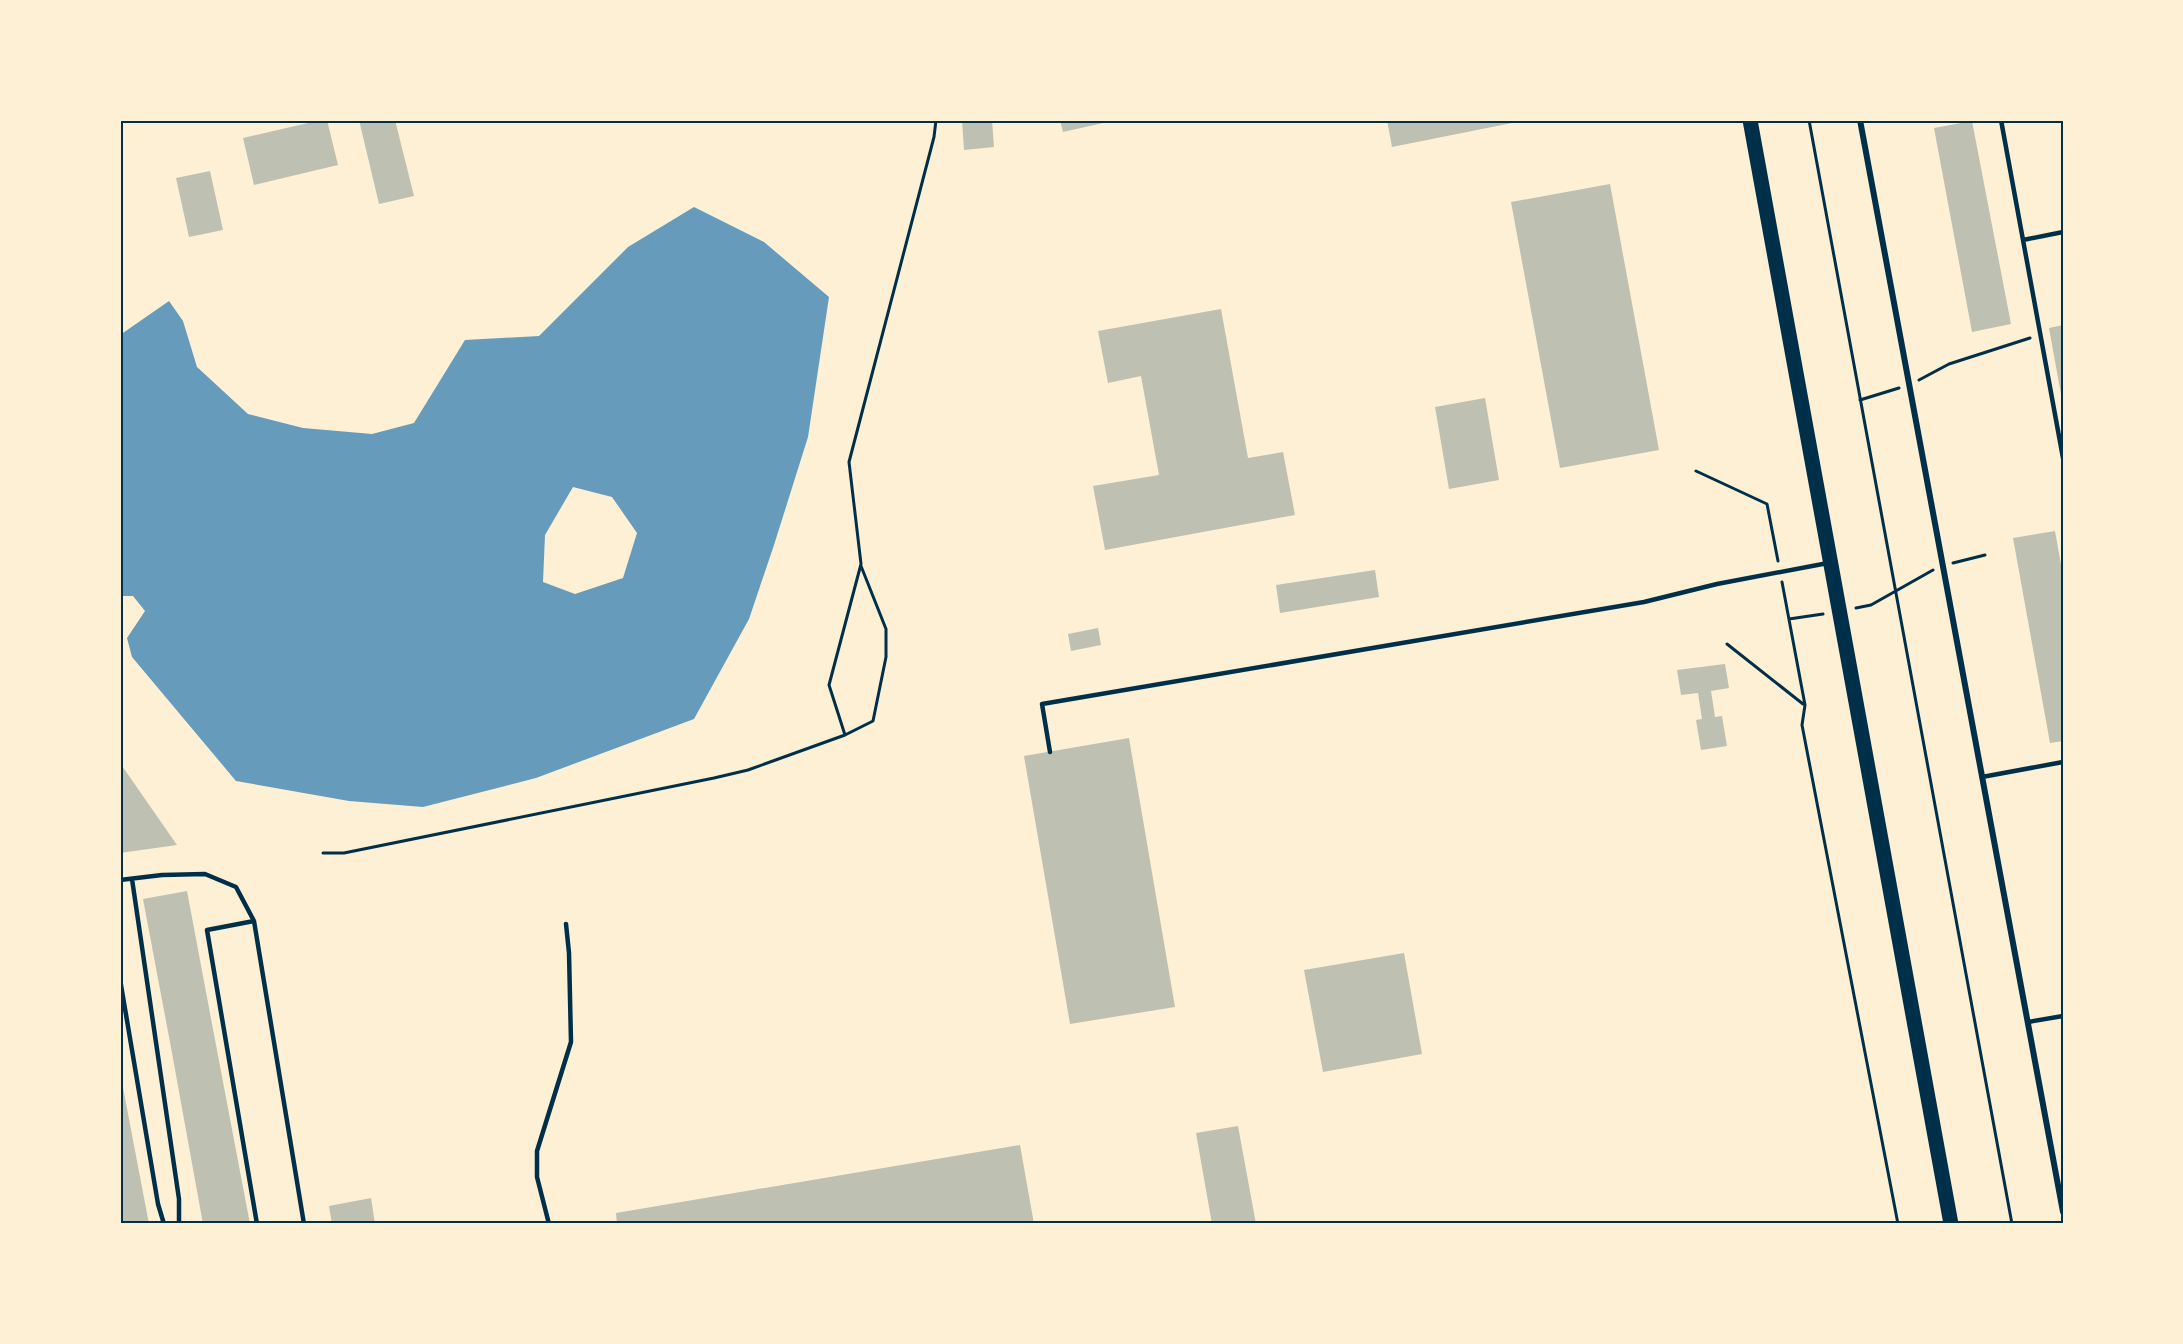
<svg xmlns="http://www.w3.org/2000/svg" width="2183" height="1344" viewBox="0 0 2183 1344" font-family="'Playfair Display',serif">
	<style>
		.water { fill: #669bbc; fill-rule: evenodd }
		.building { fill: #bec0b2 }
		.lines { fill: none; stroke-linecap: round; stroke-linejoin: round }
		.path { stroke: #003049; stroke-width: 3 }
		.service { stroke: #003049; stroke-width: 4.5 }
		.minor { stroke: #003049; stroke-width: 6 }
		.primary { stroke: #003049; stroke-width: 15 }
		.neatline { fill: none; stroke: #003049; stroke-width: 2 }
	</style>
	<rect width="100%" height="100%" fill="#fdf0d5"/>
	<path class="water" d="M694 207 764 242 829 297 808 437 774 545 749 619 694 719 536 778 423 807 349 801 236 781 132 657 127 638 145 611 133 596H120V335L169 301 183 321 197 367 248 414 303 428 372 434 414 423 465 340 539 336 628 247ZM573 487 612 497 637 533 623 578 575 594 543 582 545 535Z"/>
	<path class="building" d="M321 120H327L338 165 254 185 243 138Z
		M359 120H395L414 196 379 204Z
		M962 120H992L994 147 964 150Z
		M1060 120H1112V121L1063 132Z
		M1387 120H1522V121L1392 147Z
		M1972 121 2011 324 1972 332 1934 128Z
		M210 171 223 230 189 237 176 178Z
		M1610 184 1659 450 1560 468 1511 202Z
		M1221 309 1248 458 1283 452 1295 515 1105 550 1093 486 1159 475 1141 376 1108 383 1098 331Z
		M2063 325V400H2062L2049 328Z
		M1485 398 1499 480 1449 489 1435 407Z
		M2055 531 2063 576V741L2050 743 2013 538Z
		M1375 570 1379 597 1280 613 1276 585Z
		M1098 628 1101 645 1071 651 1068 634Z
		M1725 664 1729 688 1711 691 1715 717 1722 716 1727 746 1701 750 1696 720 1702 719 1698 693 1681 695 1677 670Z
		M1129 738 1175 1007 1070 1024 1024 756Z
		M120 763 177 845 120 853Z
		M187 891 216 1045 250 1224H203L172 1053 143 899Z
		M1404 953 1422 1054 1323 1072 1304 970Z
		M120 1077H121L149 1224H120Z
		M1238 1126 1256 1224H1212L1196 1133Z
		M1020 1145 1034 1224H617L616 1213Z
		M371 1198 375 1224H332L329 1206Z"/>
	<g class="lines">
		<path class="path" d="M1809 120 2012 1224
			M1919 380 1949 364 2030 338
			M1860 400 1899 388
			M1696 471 1767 504 1778 561
			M1953 563 1985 555
			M1782 582 1805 705 1802 725 1898 1224
			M1856 608 1871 605 1933 570
			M1789 619 1823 614
			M1727 644 1803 704
			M845 735 873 721 886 657V629L861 566
			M323 853H344L714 778 748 770 845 735 829 685 861 564 849 462 934 137 936 120"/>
		<path class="service" d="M2001 120 2063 458
			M2023 240 2063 232
			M1050 752 1042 704 1644 602 1717 584 1828 563
			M1982 777 2063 762
			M132 879 179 1199V1224
			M120 880 162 875 205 874 236 887 254 921 207 930 257 1224
			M254 921 304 1224
			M120 979 158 1204 164 1224
			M2028 1022 2063 1016
			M549 1224 537 1177V1151L571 1042 569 953 566 924"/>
		<path class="minor" d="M1860 120 2063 1212"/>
		<path class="primary" d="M1750 120 1951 1224"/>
	</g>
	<rect width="2183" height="1344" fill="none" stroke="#fdf0d5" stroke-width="243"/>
	<rect x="122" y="122" width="1940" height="1100" class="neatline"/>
</svg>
